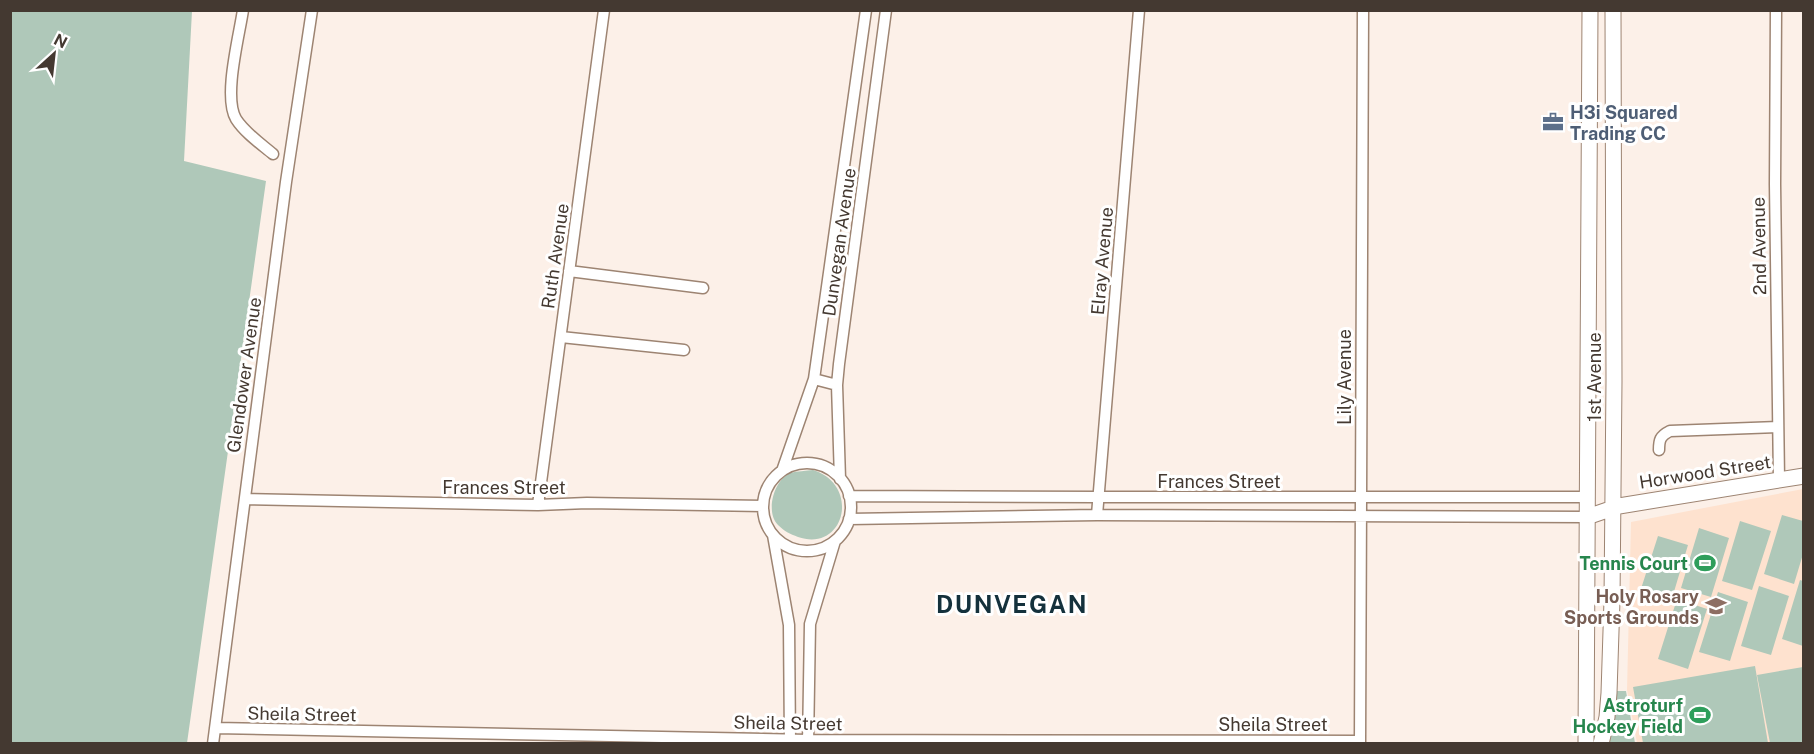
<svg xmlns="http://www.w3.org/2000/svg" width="1814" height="754" viewBox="0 0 1814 754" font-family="'Public Sans',sans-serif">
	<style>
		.built { fill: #fee2cf }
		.green { fill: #afc8b9 }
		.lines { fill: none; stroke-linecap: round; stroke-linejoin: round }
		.minor-casing { stroke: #9d8472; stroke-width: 13 }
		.secondary-casing { stroke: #9d8472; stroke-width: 17 }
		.minor { stroke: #fff; stroke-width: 10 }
		.secondary { stroke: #fff; stroke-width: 15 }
		.labels { text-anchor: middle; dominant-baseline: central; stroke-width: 6; stroke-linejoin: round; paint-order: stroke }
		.service-label { font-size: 18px; font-weight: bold; fill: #4e5e75; stroke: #fff; text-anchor: start }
		.street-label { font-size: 18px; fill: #443931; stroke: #fff }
		.leisure-label { font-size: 18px; font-weight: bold; fill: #27864d; stroke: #fff; text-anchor: end }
		.education-label { font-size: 18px; font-weight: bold; fill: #785e54; stroke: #fff; text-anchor: end }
		.district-label { font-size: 24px; font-weight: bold; letter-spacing: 1.5px; fill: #14313c; stroke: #fff }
	</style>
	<rect width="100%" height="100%" fill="#fcf0e8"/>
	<path class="built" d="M1803 489V743H1637L1627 690 1631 522Z"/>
	<path class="green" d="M11 10 192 11 184 161 266 181 187 743H11Z
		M813 470C861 485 845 553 798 537 790 534 784 531 778 525 765 512 774 480 790 473 797 471 806 471 813 470Z
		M1782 515 1803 521V554L1794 584 1764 574Z
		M1740 521 1771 531 1752 590 1722 581Z
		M1699 528 1729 538 1711 597 1681 588Z
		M1658 536 1688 545 1670 605 1639 595Z
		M1800 580 1803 581V646L1782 639Z
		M1759 586 1789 596 1771 655 1741 646Z
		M1718 592 1748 602 1730 661 1699 652Z
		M1677 599 1707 609 1688 669 1658 659Z
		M1755 666 1768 743H1643L1633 687Z
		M1803 667V743H1770L1757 675Z
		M1617 691H1626L1635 743 1607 744Z"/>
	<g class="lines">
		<defs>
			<path id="minor" d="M243 10C239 37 223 97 236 119 245 133 261 144 273 154
				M1776 10 1775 184 1779 480
				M569 271 703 288
				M561 337 684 350
				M814 379 837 385
				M1659 450C1659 440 1660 436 1670 431L1778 427
				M763 507a44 44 0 1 1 88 0a44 44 0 1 1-88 0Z
				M782 471 814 379 866 10
				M840 479 837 385 839 364 886 10
				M849 496 1099 497H1588
				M245 499 538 505 587 503 763 506
				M538 505 604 10
				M1097 515 1139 10
				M849 519 1097 515 1587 517
				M773 535 789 625 790 744
				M215 728 808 740 1360 741
				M213 744 286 182 312 10
				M808 744 810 624 835 541
				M1360 744 1363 10"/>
			<path id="secondary" d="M1587 517 1619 506 1804 476
				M1586 744 1590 10
				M1601 744 1607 717 1609 693 1612 600 1614 381 1613 10"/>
		</defs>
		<use href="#minor" class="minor-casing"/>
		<use href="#secondary" class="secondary-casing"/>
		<use href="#minor" class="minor"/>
		<use href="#secondary" class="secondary"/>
	</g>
	<defs>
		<symbol id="office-bare" viewBox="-9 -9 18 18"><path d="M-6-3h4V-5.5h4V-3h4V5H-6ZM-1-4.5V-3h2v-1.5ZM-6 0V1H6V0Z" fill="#5c6f8a" stroke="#fff" stroke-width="2.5" paint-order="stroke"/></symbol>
		<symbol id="stadium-bare" viewBox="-9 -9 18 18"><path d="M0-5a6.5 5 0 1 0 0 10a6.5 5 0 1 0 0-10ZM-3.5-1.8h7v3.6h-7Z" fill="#2e9e5b" stroke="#fff" stroke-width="2.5" paint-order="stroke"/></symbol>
		<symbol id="school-bare" viewBox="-9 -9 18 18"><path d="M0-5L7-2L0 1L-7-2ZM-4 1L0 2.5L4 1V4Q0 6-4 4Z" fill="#8d6e63" stroke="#fff" stroke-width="2.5" paint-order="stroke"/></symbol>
	</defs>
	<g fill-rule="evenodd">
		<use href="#office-bare" x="1538" y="107" width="30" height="30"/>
		<use href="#stadium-bare" x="1690" y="548" width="30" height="30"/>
		<use href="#school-bare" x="1701" y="591" width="30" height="30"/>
		<use href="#stadium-bare" x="1685" y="700" width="30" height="30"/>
	</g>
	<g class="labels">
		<g class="service-label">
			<text x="1570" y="112">H3i Squared<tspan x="1570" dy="21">Trading CC</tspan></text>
		</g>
		<g class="street-label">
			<text transform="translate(839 242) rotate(-82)">Dunvegan Avenue</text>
			<text transform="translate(1759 246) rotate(-91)">2nd Avenue</text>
			<text transform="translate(555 256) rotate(-82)">Ruth Avenue</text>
			<text transform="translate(1102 261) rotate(-85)">Elray Avenue</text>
			<text transform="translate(244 375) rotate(-82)">Glendower Avenue</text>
			<text transform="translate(1344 377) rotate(-90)">Lily Avenue</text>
			<text transform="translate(1594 377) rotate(-90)">1st Avenue</text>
			<text transform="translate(1705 472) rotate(-9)">Horwood Street</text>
			<text x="1219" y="481">Frances Street</text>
			<text x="504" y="487">Frances Street</text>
			<text transform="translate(302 714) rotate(1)">Sheila Street</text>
			<text transform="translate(788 723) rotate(1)">Sheila Street</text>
			<text x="1273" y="724">Sheila Street</text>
		</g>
		<g class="leisure-label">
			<text x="1688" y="563">Tennis Court</text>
			<text x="1683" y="705">Astroturf<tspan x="1683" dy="21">Hockey Field</tspan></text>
		</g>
		<g class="education-label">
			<text x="1699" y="596">Holy Rosary<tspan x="1699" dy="21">Sports Grounds</tspan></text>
		</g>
		<g class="district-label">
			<text x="1012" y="604">DUNVEGAN</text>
		</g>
	</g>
	<rect width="1814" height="754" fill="none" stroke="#443931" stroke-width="24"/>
	<g transform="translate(54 54) rotate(27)" stroke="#ffffff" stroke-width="4.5" paint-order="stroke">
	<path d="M0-4.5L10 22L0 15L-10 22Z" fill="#443931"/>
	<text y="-9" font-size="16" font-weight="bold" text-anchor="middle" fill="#443931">N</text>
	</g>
</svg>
